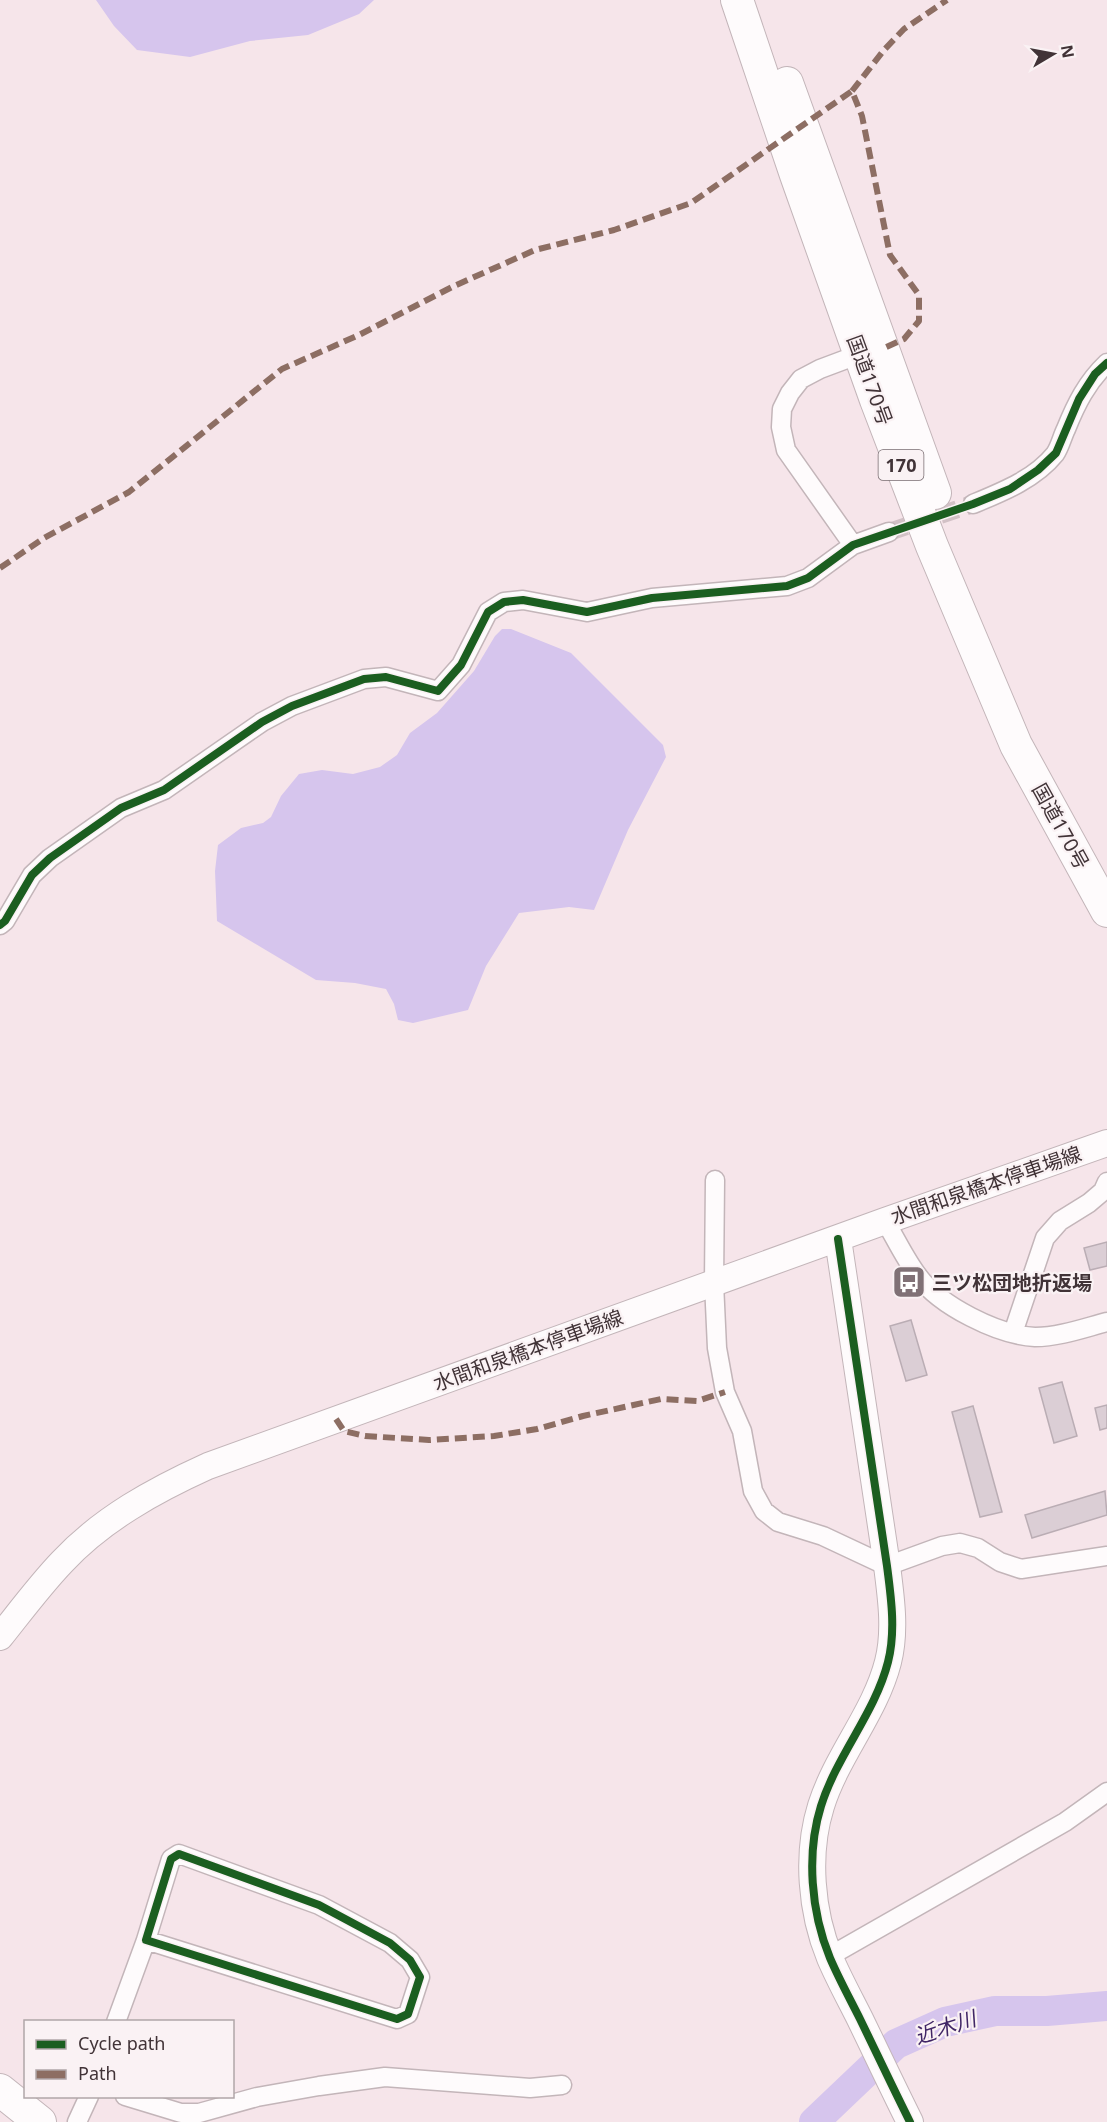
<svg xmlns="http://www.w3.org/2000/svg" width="1107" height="2122" viewBox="0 0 1107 2122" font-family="'Noto Sans','Noto Sans JP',sans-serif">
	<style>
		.water { fill: #d6c5ed }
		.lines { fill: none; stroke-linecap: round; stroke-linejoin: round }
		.river { stroke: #d6c5ed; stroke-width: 30 }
		.building { fill: #dbced5; stroke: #baadb4; stroke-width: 1.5 }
		.street-tunnel { stroke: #d2c1c6; stroke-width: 18; stroke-dasharray: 18 9; stroke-linecap: butt }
		.street-casing { stroke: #c3b5b9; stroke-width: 21 }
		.secondary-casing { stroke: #c3b5b9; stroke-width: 28 }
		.highway-casing { stroke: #c3b5b9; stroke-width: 34 }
		.street { stroke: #fefbfc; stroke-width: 18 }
		.secondary { stroke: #fefbfc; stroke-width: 26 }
		.highway { stroke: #fefbfc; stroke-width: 32 }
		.quiet { stroke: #8d6e63; stroke-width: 6; stroke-dasharray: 12 6; stroke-linecap: butt }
		.cycleway-casing { stroke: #faf2f4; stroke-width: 11 }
		.cycleway { stroke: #1b5e20; stroke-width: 8 }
		.labels { text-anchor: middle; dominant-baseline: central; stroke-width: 4.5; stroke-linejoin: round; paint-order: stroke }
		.shield { fill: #faf2f4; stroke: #786c70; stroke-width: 1.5 }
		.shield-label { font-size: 18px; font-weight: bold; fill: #413337 }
		.street-label { font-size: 20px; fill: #413337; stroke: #faf2f4 }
		.poi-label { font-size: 20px; font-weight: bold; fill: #413337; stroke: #faf2f4; text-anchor: start }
		.water-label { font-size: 21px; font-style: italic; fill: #402666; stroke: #faf2f4 }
	</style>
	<rect width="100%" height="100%" fill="#f6e5ea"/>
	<path class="water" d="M96 0H374L359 14 308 35 250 41 190 57 137 50 114 26Z
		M502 629H511L571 653 663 745 666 757 628 830 594 910 569 907 519 913 486 966 468 1010 413 1023 398 1020 394 1004 386 989 355 983 316 980 217 921 215 871 218 845 241 828 263 823 271 817 281 796 299 774 322 770 353 774 380 767 397 755 410 733 437 713 474 671 495 636Z"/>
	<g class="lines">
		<path class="river" d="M814 2122 896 2044 945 2022 995 2011H1047L1107 2006"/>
	</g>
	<path class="building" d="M1107 1242V1266L1090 1270 1084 1248Z
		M911 1320 927 1375 906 1381 890 1326Z
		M1062 1382 1077 1436 1054 1443 1039 1388Z
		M1107 1405V1428L1100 1430 1095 1408Z
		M973 1406 1002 1512 980 1517 952 1412Z
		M1105 1491 1107 1515 1032 1538 1025 1515Z"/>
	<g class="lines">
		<path class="street-tunnel" d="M889 532 973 504"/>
		<defs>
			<path id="street" d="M973 504C1002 492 1035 479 1055 454 1060 447 1062 437 1066 429 1076 404 1087 382 1107 363
				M853 545 786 450 781 427 782 409 790 393 801 379 820 369 860 354
				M0 925 5 921 32 875 50 858 121 808 164 790 262 722 292 706 364 679 386 677 438 691 461 665 488 612 504 602 523 600 587 612 652 598 787 586 808 578 853 545 889 532
				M715 1180 714 1283 717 1348 725 1392 742 1431 753 1491 764 1511 778 1522 823 1536 887 1566 942 1546 960 1543 978 1548 1000 1562 1021 1569 1107 1556
				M885 1221C896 1239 905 1259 918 1276 940 1306 998 1335 1035 1337 1059 1337 1084 1328 1107 1322
				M1013 1333 1045 1238 1060 1221 1089 1203 1103 1191 1107 1182
				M179 1854 319 1905 390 1943 410 1960 420 1977 408 2014 397 2019 146 1940 171 1859Z
				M830 1956 1065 1822 1107 1792
				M116 2022 146 1940
				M125 2096 181 2113H199L257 2097 319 2086 385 2077 530 2088 562 2085
				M77 2122 89 2096"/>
			<path id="secondary" d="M838 1239 887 1566C891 1597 896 1631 888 1662 875 1713 837 1755 821 1806 806 1854 811 1912 830 1958 839 1979 850 1999 860 2019 877 2054 893 2088 910 2122
				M0 1637C20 1612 40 1585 62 1562 102 1519 155 1490 208 1466L885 1221 1107 1143"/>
			<path id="highway" d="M737 0 796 175 876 400 932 546 1016 745 1107 911
				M787 83 935 493
				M0 2090 40 2122"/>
		</defs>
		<use href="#street" class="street-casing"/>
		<use href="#secondary" class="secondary-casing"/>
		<use href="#highway" class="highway-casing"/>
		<use href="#street" class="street"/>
		<use href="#secondary" class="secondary"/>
		<use href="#highway" class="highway"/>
		<path class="quiet" d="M852 91 884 50 904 29 947 0
			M0 568 44 538 129 492 282 369 359 335 454 286 535 250 614 230 691 203 852 91 862 116 890 255 919 295V321L904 339 882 349
			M336 1419 344 1431 365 1436 429 1440 494 1436 537 1429 583 1416 661 1399 697 1401 725 1392"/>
		<defs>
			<path id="cycleway" d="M0 925 5 921 32 875 50 858 121 808 164 790 262 722 292 706 364 679 386 677 438 691 461 665 488 612 504 602 523 600 587 612 652 598 787 586 808 578 853 545 973 504 1010 489 1038 470 1056 453 1079 399 1095 374 1107 363
				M838 1239 887 1566C891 1597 896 1631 888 1662 875 1713 837 1755 821 1806 806 1854 811 1912 830 1958 839 1979 850 1999 860 2019 877 2054 893 2088 910 2122
				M179 1854 319 1905 390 1943 410 1960 420 1977 408 2014 397 2019 146 1940 171 1859Z"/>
		</defs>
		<use href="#cycleway" class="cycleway-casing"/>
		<use href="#cycleway" class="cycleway"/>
	</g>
	<defs>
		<symbol id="bus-square" viewBox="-11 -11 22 22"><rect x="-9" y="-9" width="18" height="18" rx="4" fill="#807176" stroke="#faf2f4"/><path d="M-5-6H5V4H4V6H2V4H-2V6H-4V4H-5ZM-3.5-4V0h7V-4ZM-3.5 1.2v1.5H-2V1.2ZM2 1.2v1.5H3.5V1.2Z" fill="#fff"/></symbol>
	</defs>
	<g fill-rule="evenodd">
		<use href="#bus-square" x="890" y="1263" width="38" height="38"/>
	</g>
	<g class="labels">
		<rect class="shield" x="878.5" y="450" width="45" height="30" rx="4.5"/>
		<g class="shield-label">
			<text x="901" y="465">170</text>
		</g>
		<g class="street-label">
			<text transform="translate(870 380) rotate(70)">国道170号</text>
			<text transform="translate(1061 826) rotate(61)">国道170号</text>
			<text transform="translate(986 1185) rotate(-19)">水間和泉橋本停車場線</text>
			<text transform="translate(528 1350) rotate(-20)">水間和泉橋本停車場線</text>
		</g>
		<g class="poi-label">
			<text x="932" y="1282">三ツ松団地折返場</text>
		</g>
		<g class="water-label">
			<text transform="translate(945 2027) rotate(-18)">近木川</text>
		</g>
	</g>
	<rect x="24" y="2020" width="210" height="78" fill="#faf2f4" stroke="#b0a6a8" stroke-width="1.5"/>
	<rect x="36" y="2040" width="30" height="9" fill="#1b5e20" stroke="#b0a6a8" stroke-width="1.5"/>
	<text x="78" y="2050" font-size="18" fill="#413337">Cycle path</text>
	<rect x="36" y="2070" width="30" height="9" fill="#8d6e63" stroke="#b0a6a8" stroke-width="1.5"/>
	<text x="78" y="2080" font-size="18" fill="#413337">Path</text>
	<g transform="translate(1053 54) rotate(80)" stroke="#faf2f4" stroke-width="4.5" paint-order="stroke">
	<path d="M0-4.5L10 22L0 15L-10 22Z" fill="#413337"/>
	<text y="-9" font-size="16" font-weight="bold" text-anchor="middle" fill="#413337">N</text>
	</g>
</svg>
